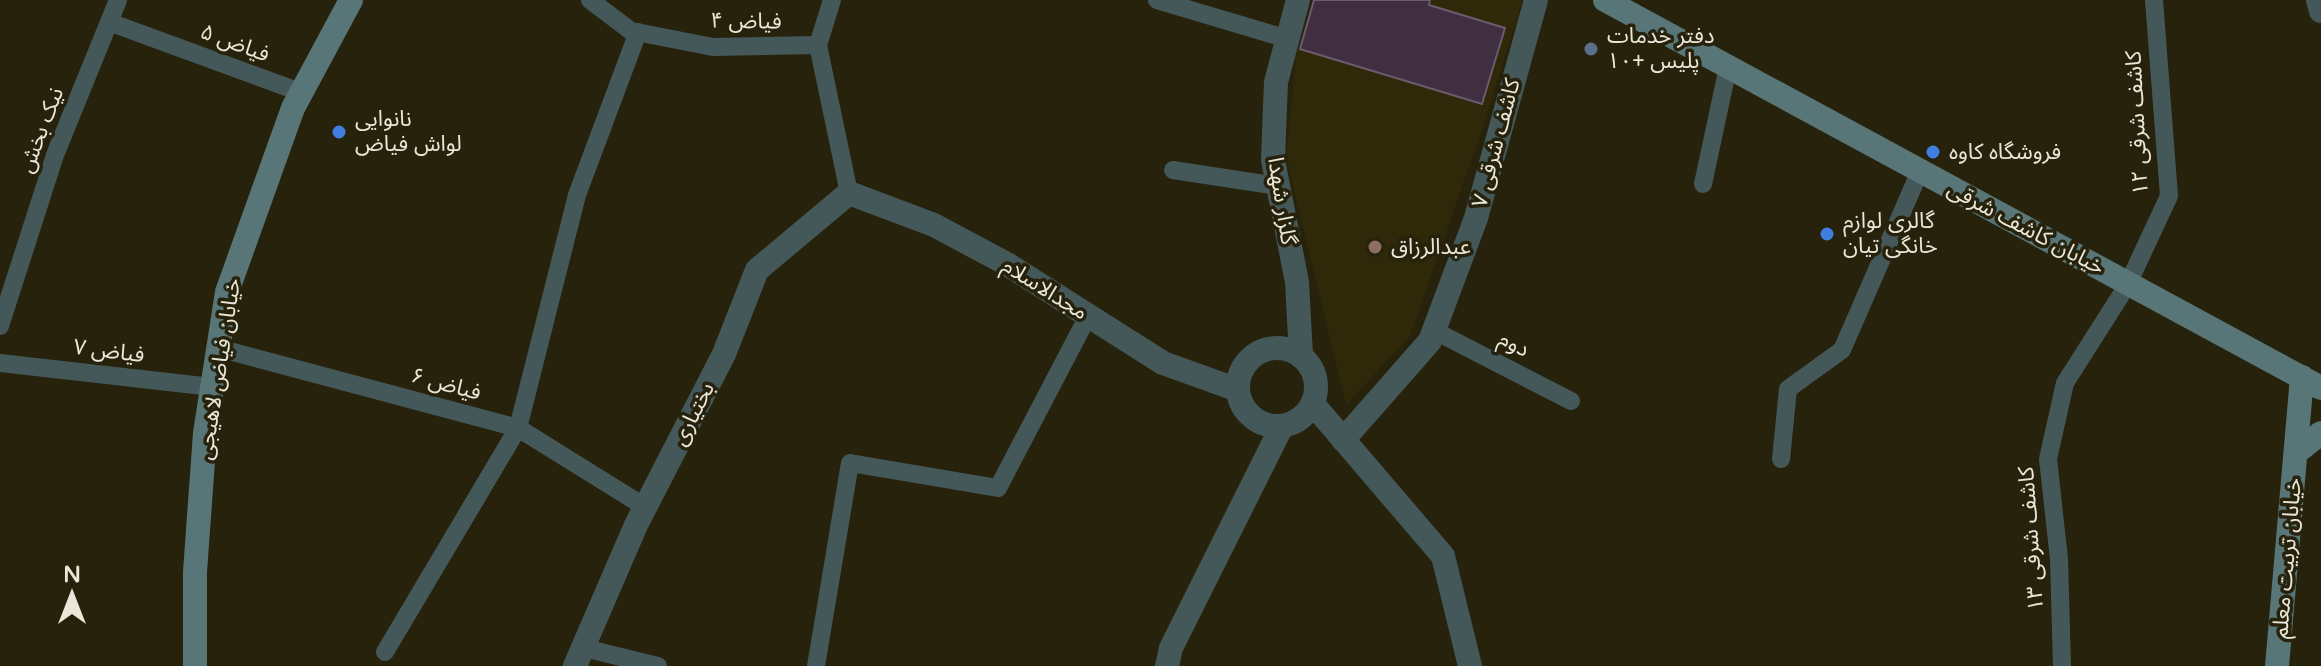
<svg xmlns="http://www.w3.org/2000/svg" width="2321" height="666" viewBox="0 0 2321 666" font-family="'Varela Round','Noto Sans Arabic',sans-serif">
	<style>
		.built { fill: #2f2809 }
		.building { fill: #3f2f40; stroke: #6d5a6d; stroke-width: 2 }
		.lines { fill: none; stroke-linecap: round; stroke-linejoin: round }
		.service { stroke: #455859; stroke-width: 18 }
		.minor { stroke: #455859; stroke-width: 24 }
		.secondary { stroke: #587678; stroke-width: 24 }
		.service-dot { fill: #5c6f8a; stroke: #27220c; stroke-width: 3 }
		.shop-dot { fill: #3f7fe0; stroke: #27220c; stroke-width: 3 }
		.education-dot { fill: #8d6e63; stroke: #27220c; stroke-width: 3 }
		.labels { text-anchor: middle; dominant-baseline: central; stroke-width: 7; stroke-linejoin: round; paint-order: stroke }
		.street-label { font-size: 22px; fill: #eae7d9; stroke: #27220c }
		.poi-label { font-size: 22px; fill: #eae7d9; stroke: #27220c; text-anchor: start }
	</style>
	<rect width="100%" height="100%" fill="#27220c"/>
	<path class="built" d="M1313 0H1523L1483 127 1410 336 1346 405 1286 157 1296 57Z"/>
	<path class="building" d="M1314 0H1430L1429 5 1505 28 1482 104 1300 49Z"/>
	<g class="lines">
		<path class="service" d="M590 0 631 31 713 47 818 45
			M832 0 818 45 849 193
			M1157 0 1288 39
			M109 22 300 92
			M1173 170 1277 186
			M1703 184 1728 67
			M0 326 55 155 118 0
			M1435 331 1571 401
			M218 348 518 428 645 507
			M0 363 212 387
			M1781 459 1788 389 1842 350 1920 171
			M584 648 658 666
			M385 652 518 428 577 195 638 32
			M816 666 850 463 998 488 1088 316
			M2062 666 2059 559 2048 459 2065 383 2128 284 2169 196 2154 0"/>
		<path class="minor" d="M1298 0 1276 82 1273 160 1297 282 1301 356
			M2318 0 2321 11
			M1238 387a39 39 0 1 1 78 0a39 39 0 1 1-78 0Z
			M1313 404 1443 556 1470 666
			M1343 440 1430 341 1476 218 1536 0
			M575 666 636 525 724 354 757 270 849 193 934 225 1007 264 1163 363 1238 390
			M1167 666 1171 648 1282 426"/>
		<path class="secondary" d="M1605 0 2321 388
			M2298 451 2321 433
			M195 666V572L205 433 227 292 293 108 351 0
			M2277 666 2302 377"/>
	</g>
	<circle class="service-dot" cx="1591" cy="49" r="8"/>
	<g class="shop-dot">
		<circle cx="339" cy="132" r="8"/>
		<circle cx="1933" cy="152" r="8"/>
		<circle cx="1827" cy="234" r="8"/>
	</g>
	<circle class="education-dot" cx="1375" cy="247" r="8"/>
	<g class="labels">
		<g class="street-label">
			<text transform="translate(746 21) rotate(1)">فیاض ۴</text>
			<text transform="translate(235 43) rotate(20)">فیاض ۵</text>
			<text transform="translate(2137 123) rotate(-93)">کاشف شرقی ۱۲</text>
			<text transform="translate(41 130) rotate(-69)">نیک بخش</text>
			<text transform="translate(1496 143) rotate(-75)">کاشف شرقی ۷</text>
			<text transform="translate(1282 201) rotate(81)">گلزار شهدا</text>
			<text transform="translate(2026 228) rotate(28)">خیابان کاشف شرقی</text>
			<text transform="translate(1045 289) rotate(32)">مجدالاسلام</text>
			<text transform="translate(1514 344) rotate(27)">دوم</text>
			<text transform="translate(109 351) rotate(7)">فیاض ۷</text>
			<text transform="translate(219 369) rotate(-81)">خیابان فیاض لاهیجی</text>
			<text transform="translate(446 384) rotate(15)">فیاض ۶</text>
			<text transform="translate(693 414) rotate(-63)">بختیاری</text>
			<text transform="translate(2031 539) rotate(-94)">کاشف شرقی ۱۳</text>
			<text transform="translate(2287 558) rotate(-85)">خیابان تربیت معلم</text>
		</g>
		<g class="poi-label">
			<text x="1607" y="36">دفتر خدمات<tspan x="1607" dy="25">پلیس +۱۰</tspan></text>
			<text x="355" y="119">نانوایی<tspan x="355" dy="25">لواش فیاض</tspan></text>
			<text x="1949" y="152">فروشگاه کاوه</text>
			<text x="1843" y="221">گالری لوازم<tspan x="1843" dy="25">خانگی تیان</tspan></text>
			<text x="1391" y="247">عبدالرزاق</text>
		</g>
	</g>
	<g transform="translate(72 594)" stroke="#27220c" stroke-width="6" paint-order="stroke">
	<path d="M0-6L14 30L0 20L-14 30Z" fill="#eae7d9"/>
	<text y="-12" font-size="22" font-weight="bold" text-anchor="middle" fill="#eae7d9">N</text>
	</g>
</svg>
